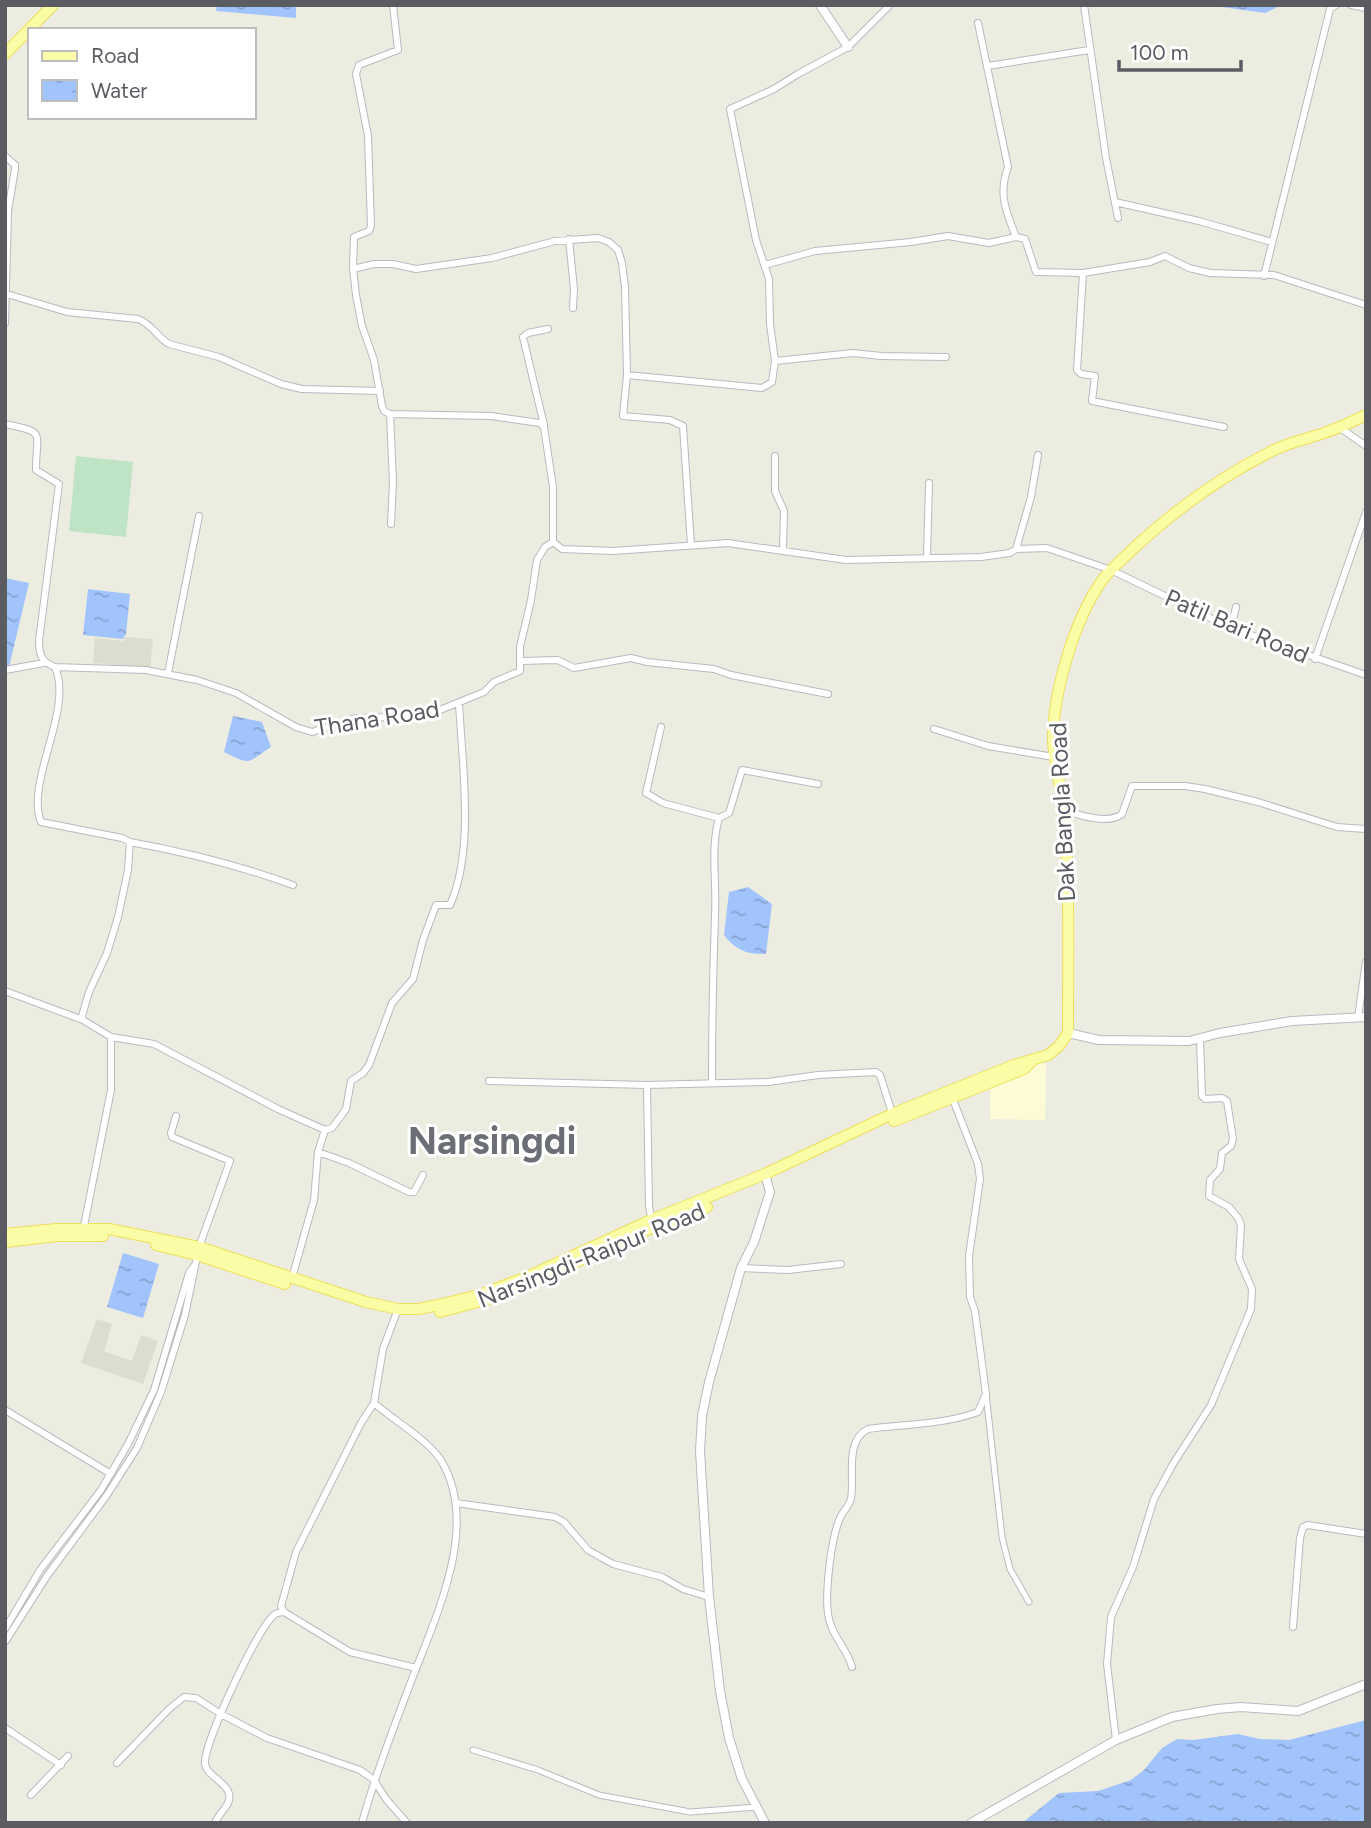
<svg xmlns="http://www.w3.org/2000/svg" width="1371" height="1828" viewBox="0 0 1371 1828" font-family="Figtree,sans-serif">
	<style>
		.commercial { fill: #fdfbd6 }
		.education { fill: #dcdccf }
		.park { fill: #bee4c5 }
		.water { fill: url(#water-ripples) }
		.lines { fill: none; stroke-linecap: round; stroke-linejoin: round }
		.pedestrian-casing { stroke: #b9bac0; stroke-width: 7 }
		.minor-casing { stroke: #b9bac0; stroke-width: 8 }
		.tertiary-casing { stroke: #b9bac0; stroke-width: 10 }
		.primary-casing { stroke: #eedf59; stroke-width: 12 }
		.pedestrian { stroke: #fff; stroke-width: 5 }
		.minor { stroke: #fff; stroke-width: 6 }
		.tertiary { stroke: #fff; stroke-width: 8 }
		.primary { stroke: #fbfda6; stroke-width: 10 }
		.labels { text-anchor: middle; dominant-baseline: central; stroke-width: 6; stroke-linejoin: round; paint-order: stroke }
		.street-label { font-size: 24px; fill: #5a5c62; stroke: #fff }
		.town-label { font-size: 38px; font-weight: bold; fill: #6b6e74; stroke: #fff }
	</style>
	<defs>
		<pattern id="water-ripples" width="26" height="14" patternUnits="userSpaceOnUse" patternTransform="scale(1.75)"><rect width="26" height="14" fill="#a1c4fd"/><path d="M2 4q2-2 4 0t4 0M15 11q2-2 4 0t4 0" fill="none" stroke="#86a2d0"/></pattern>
	</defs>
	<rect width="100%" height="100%" fill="#edece1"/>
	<path class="commercial" d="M1027 1062 1046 1063 1045 1120 990 1119V1080Z"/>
	<path class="education" d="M126 637 153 639 150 668 93 663 95 638 123 641Z
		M97 1319 112 1324 104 1351 132 1361 141 1335 158 1341 143 1384 81 1363Z"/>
	<path class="park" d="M76 456 133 462 126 537 69 531Z"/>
	<path class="water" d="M217 5H296V18L216 11Z
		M1207 5H1282L1265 13Z
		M5 578 29 583 9 667 5 666Z
		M88 589 130 594 126 634 123 639 83 635Z
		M233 716 262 722 271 747C246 763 253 766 224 752Z
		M748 887 772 904 766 954C748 955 735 950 724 935L729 892Z
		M123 1253 159 1264 143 1318 107 1307Z
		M1366 1720V1823H1022L1059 1793 1098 1791 1131 1780 1144 1770 1162 1748 1177 1739 1193 1740 1238 1734 1260 1739 1289 1740Z"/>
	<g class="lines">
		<defs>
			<path id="pedestrian" d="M986 1394 1002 1537 1010 1569 1029 1602
				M473 1750 538 1770 599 1795 690 1812 757 1807"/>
			<path id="minor" d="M393 5 398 50 359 65 356 74 368 136 371 226 369 231 354 237 353 269 356 295 362 326 374 360 382 406 384 411 390 414 491 416 540 423 544 427 553 487V542L562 549 613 551 728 543 846 560 981 557 1010 553 1016 549 1047 548 1111 570 1231 628 1366 675
				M1084 5 1106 158 1118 218
				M1351 5 1366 8
				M988 66 1089 50
				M5 156 15 165V169L8 211 5 323
				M1115 202 1199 221 1272 242
				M1016 237 1025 239 1036 272 1083 273 1150 262 1165 256 1189 268 1210 273 1274 275 1366 305
				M569 239 574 289 573 308
				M765 265 815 251 911 242 948 236 989 243 1016 237C1006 211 998 195 1008 167L978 23
				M353 269 374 264H393L416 269 492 258 555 241 598 238 609 242 618 250 622 263 625 287 627 375 623 416 670 420 683 426 691 545
				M1083 273 1077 370 1081 374 1095 376 1092 401 1224 427
				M1264 276 1330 9 1336 5
				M7 294 67 312 138 319C152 324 157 337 169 344L219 357 281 384 302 389 380 391
				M775 361 853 353 881 356 946 357
				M627 375 762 388 772 382 775 361 770 324 769 279 756 240 730 109 774 89 798 74 848 47 890 5
				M390 414 393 482 391 524
				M5 424C47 433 36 430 36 470L59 484 39 641C39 656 42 662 55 667 74 710 25 781 41 822L122 838 130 842C185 852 241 866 293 885
				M544 425 523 337 528 333 548 329
				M1339 427 1366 446
				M775 456V491L784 511 783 550
				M1016 549 1031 497 1038 455
				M927 557 929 483
				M1231 628 1236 607
				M1315 659 1366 512
				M521 661 558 660 574 668 631 658 647 662 714 669 731 675 828 694
				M55 667 146 670 197 680 236 693 296 727 312 732 356 718 396 717 440 710 484 692 494 682 520 671V647L531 600 537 560 545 547 553 542
				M5 670 44 663
				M168 673 199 516
				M661 727 646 793 663 803 719 818C710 849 717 883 715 915 713 972 712 1028 712 1084
				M934 729 988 746 1054 757
				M1063 810C1079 815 1108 825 1122 814L1132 786H1185L1205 789 1258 802 1337 827 1366 829
				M719 818 729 813 742 770 818 784
				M5 991 83 1020 111 1037 154 1044 278 1109 325 1130 332 1128 346 1109 351 1081 363 1073 369 1065 392 1003 413 979 423 940 436 905H450C475 850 462 762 459 703
				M1358 1017 1366 962
				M83 1020 82 1016 89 992 107 953 118 917 128 870 130 842
				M489 1081 647 1085 768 1082 818 1075 876 1072 880 1075 893 1116
				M647 1085 649 1206 652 1222
				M318 1152 349 1163 409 1192H414L423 1175
				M83 1231 111 1090V1037
				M741 1268 788 1270 841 1264
				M292 1278 314 1200 318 1152 325 1130
				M5 1410 111 1474
				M456 1503 555 1517 564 1522 588 1550 613 1564 662 1577 683 1589 709 1597
				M284 1612 350 1652 416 1668
				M1293 1627 1300 1538 1303 1527 1308 1525 1366 1534
				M5 1629 40 1570 101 1490 128 1444 154 1390 189 1273 194 1266
				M5 1642 47 1576 107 1495 137 1448 161 1392 185 1315 199 1247 230 1161 172 1137 171 1133 176 1116
				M852 1667C847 1648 831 1636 828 1614 825 1592 831 1538 840 1518 843 1511 849 1506 851 1499 855 1477 844 1441 868 1429 905 1424 942 1425 978 1412L986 1394 975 1311 970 1297 969 1256 980 1179 978 1164 952 1097
				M5 1728 61 1765
				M1116 1740 1107 1664 1111 1617 1133 1567 1154 1499 1173 1464 1211 1405 1251 1309 1252 1289 1239 1259 1241 1225 1238 1218 1229 1207 1209 1196 1210 1180 1220 1169 1222 1153 1231 1146 1233 1139 1227 1101 1222 1098 1205 1099 1202 1096 1200 1039
				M117 1763 169 1709 184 1697 196 1698 221 1714 267 1738 360 1770 374 1780 386 1799 407 1823
				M31 1795 68 1756
				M215 1823C218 1816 223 1811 227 1805 239 1784 203 1778 205 1761 207 1737 256 1631 274 1615 278 1612 278 1613 284 1612L281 1606 296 1552 361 1423 374 1403
				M362 1823C375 1776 392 1732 409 1687 433 1622 481 1529 442 1462 430 1441 393 1420 374 1403L383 1349 398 1309"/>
			<path id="tertiary" d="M820 5 848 47
				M1068 1033 1099 1040 1189 1041 1220 1033 1292 1021 1366 1017
				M765 1823 742 1779 729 1738 720 1691 709 1597 700 1451 702 1416 709 1382 741 1268 754 1242 770 1192 765 1174
				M971 1823 1116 1740 1172 1717 1217 1709 1241 1707 1298 1711 1366 1684"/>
			<path id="primary" d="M5 54 53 5
				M894 1121 1024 1069 1032 1061
				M5 1234 56 1229H109L199 1247 366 1302 398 1309H418L443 1304 482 1294 529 1276 651 1220 765 1174 892 1114 1014 1065 1048 1055 1059 1046 1068 1033C1068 959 1070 884 1064 810 1061 786 1053 762 1053 737 1054 690 1074 621 1101 582 1110 569 1123 559 1134 548 1175 510 1222 476 1272 451 1291 441 1313 438 1332 430 1344 426 1355 420 1366 415
				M5 1242 57 1236H103
				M156 1245 197 1255 285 1284
				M440 1312 500 1296 654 1227 707 1207"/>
		</defs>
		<use href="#pedestrian" class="pedestrian-casing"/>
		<use href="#minor" class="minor-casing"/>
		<use href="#tertiary" class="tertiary-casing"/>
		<use href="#primary" class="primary-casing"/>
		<use href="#pedestrian" class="pedestrian"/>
		<use href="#minor" class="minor"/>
		<use href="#tertiary" class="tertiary"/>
		<use href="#primary" class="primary"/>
	</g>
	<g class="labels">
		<g class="street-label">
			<text transform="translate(1237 626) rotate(23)">Patil Bari Road</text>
			<text transform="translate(377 718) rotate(-9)">Thana Road</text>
			<text transform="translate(1062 812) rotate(-93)">Dak Bangla Road</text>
			<text transform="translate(591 1255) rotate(-22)">Narsingdi-Raipur Road</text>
		</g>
		<g class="town-label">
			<text x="492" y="1141">Narsingdi</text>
		</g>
	</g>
	<rect width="1371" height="1828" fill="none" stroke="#5a5c62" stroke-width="14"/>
	<rect x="28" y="28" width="228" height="91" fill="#ffffff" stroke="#bdbec0" stroke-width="2"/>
	<rect x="42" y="51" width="35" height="10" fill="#fbfda6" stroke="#bdbec0" stroke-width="2"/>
	<text x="91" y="63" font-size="21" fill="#5a5c62">Road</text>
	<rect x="42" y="80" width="35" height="21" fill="url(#water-ripples)" stroke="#bdbec0" stroke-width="2"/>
	<text x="91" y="98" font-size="21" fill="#5a5c62">Water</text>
	<path d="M1119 60v10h122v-10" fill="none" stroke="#5a5c62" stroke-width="3.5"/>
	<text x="1130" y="60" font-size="21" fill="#5a5c62" stroke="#ffffff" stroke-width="5" paint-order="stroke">100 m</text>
</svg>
